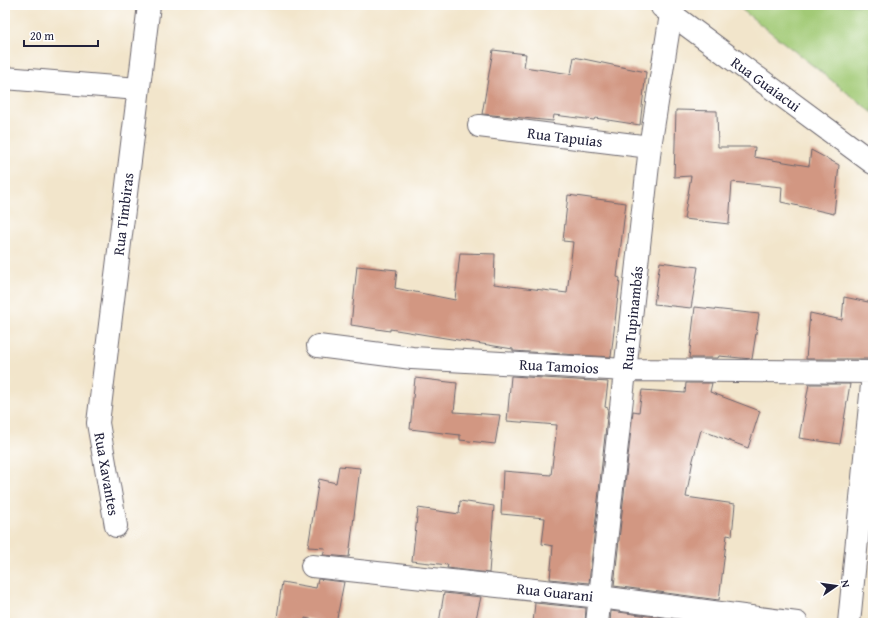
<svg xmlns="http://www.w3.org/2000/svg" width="878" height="628" viewBox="0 0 878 628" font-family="'Gentium Book Plus',serif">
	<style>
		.green { fill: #a2ca76; stroke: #627658 }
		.building { fill: #d29782 }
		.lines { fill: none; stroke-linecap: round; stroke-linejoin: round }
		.minor-casing { stroke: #6b666d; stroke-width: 24 }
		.minor { stroke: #fff; stroke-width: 22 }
		.labels { text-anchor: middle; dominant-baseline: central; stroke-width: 3; stroke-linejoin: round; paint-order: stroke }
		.street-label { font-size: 15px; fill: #22223b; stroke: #fff }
	</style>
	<rect width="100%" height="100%" fill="#fff"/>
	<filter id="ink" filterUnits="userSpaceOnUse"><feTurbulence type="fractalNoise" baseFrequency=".025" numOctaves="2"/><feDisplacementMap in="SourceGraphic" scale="8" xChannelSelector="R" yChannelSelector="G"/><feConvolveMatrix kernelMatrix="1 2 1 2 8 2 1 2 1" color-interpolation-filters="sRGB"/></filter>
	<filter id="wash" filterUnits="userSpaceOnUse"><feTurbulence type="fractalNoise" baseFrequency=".012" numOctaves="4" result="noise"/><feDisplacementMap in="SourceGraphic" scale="16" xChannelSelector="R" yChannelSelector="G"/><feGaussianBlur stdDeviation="0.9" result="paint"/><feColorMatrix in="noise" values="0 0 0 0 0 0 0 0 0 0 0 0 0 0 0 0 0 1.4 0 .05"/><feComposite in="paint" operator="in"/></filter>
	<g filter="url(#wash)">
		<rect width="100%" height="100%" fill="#f2e5cb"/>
		<path class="green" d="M736 5H873V113Z"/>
		<g id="blocks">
			<path class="building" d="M493 50 526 54 524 67 571 74 574 57 646 72 640 125 595 118 594 120 554 115 553 121 482 114Z
				M676 110 717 111 718 147H755L754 157 809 166 811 150 839 165 834 214 781 202 782 187 732 182 729 224 684 219 691 176 674 177Z
				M568 195 626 203 617 277 620 278 611 357 513 351V349L390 329V331L351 325 357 266 397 270 395 288 455 300 460 253 495 254 494 284 567 293 573 242 563 241Z
				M660 262 698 267 691 308 654 304Z
				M844 297 873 303V337L871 359H806L810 313 842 320Z
				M695 307 759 314 752 359 719 356 718 358H689Z
				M511 376 608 382 605 407 608 408 589 583 550 579 553 546 542 544 545 518 501 514 503 471 551 475 557 425 507 421Z
				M415 378 457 383 454 412 500 415 495 444 460 440V435L410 429Z
				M686 383H712L710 392 760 411 748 448 701 430 693 460 686 497 735 504 732 536 727 535 719 600 614 586 633 411 639 412 642 390 685 393Z
				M809 384H850L840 444 799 438Z
				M339 466 360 468 349 557 323 555 325 548 308 547 319 479 336 483Z
				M460 501 494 506 489 573 447 568 448 565 412 561 418 508 459 514Z
				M318 579 344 582 336 623H326L305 618V623L277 618 282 582 316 588Z
				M444 593 481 597 475 623H439Z
				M535 603 586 608 585 623H533Z
				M611 611 701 623H610Z"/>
		</g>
	</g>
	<g filter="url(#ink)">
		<use href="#blocks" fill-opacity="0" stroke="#6b666d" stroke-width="1"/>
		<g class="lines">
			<defs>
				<path id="minor" d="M662 7 873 163
					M5 78 138 89
					M479 126 650 147
					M318 346 412 358 626 370 873 372
					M116 526 98 423 149 5
					M312 566 600 597 797 623
					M597 623 650 147 671 14
					M849 623 873 374"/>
			</defs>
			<use href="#minor" class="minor-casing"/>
			<use href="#minor" class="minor"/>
		</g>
	</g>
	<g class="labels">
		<g class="street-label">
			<text transform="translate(766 84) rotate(36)">Rua Guaiacui</text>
			<text transform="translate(565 137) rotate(7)">Rua Tapuias</text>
			<text transform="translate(123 214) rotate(-83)">Rua Timbiras</text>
			<text transform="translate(632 318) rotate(-84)">Rua Tupinambás</text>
			<text transform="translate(559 366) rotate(3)">Rua Tamoios</text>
			<text transform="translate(107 474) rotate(80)">Rua Xavantes</text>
			<text transform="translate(555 592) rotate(6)">Rua Guarani</text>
		</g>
	</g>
	<rect width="878" height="628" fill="none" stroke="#fff" stroke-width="20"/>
	<g transform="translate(836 586) rotate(77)" stroke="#ffffff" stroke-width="3" paint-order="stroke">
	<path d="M0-3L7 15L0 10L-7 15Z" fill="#22223b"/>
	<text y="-6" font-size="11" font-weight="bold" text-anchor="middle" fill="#22223b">N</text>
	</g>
	<path d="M24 40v6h74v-6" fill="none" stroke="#22223b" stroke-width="2"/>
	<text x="30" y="40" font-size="12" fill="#22223b" stroke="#ffffff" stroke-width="3" paint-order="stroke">20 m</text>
</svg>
